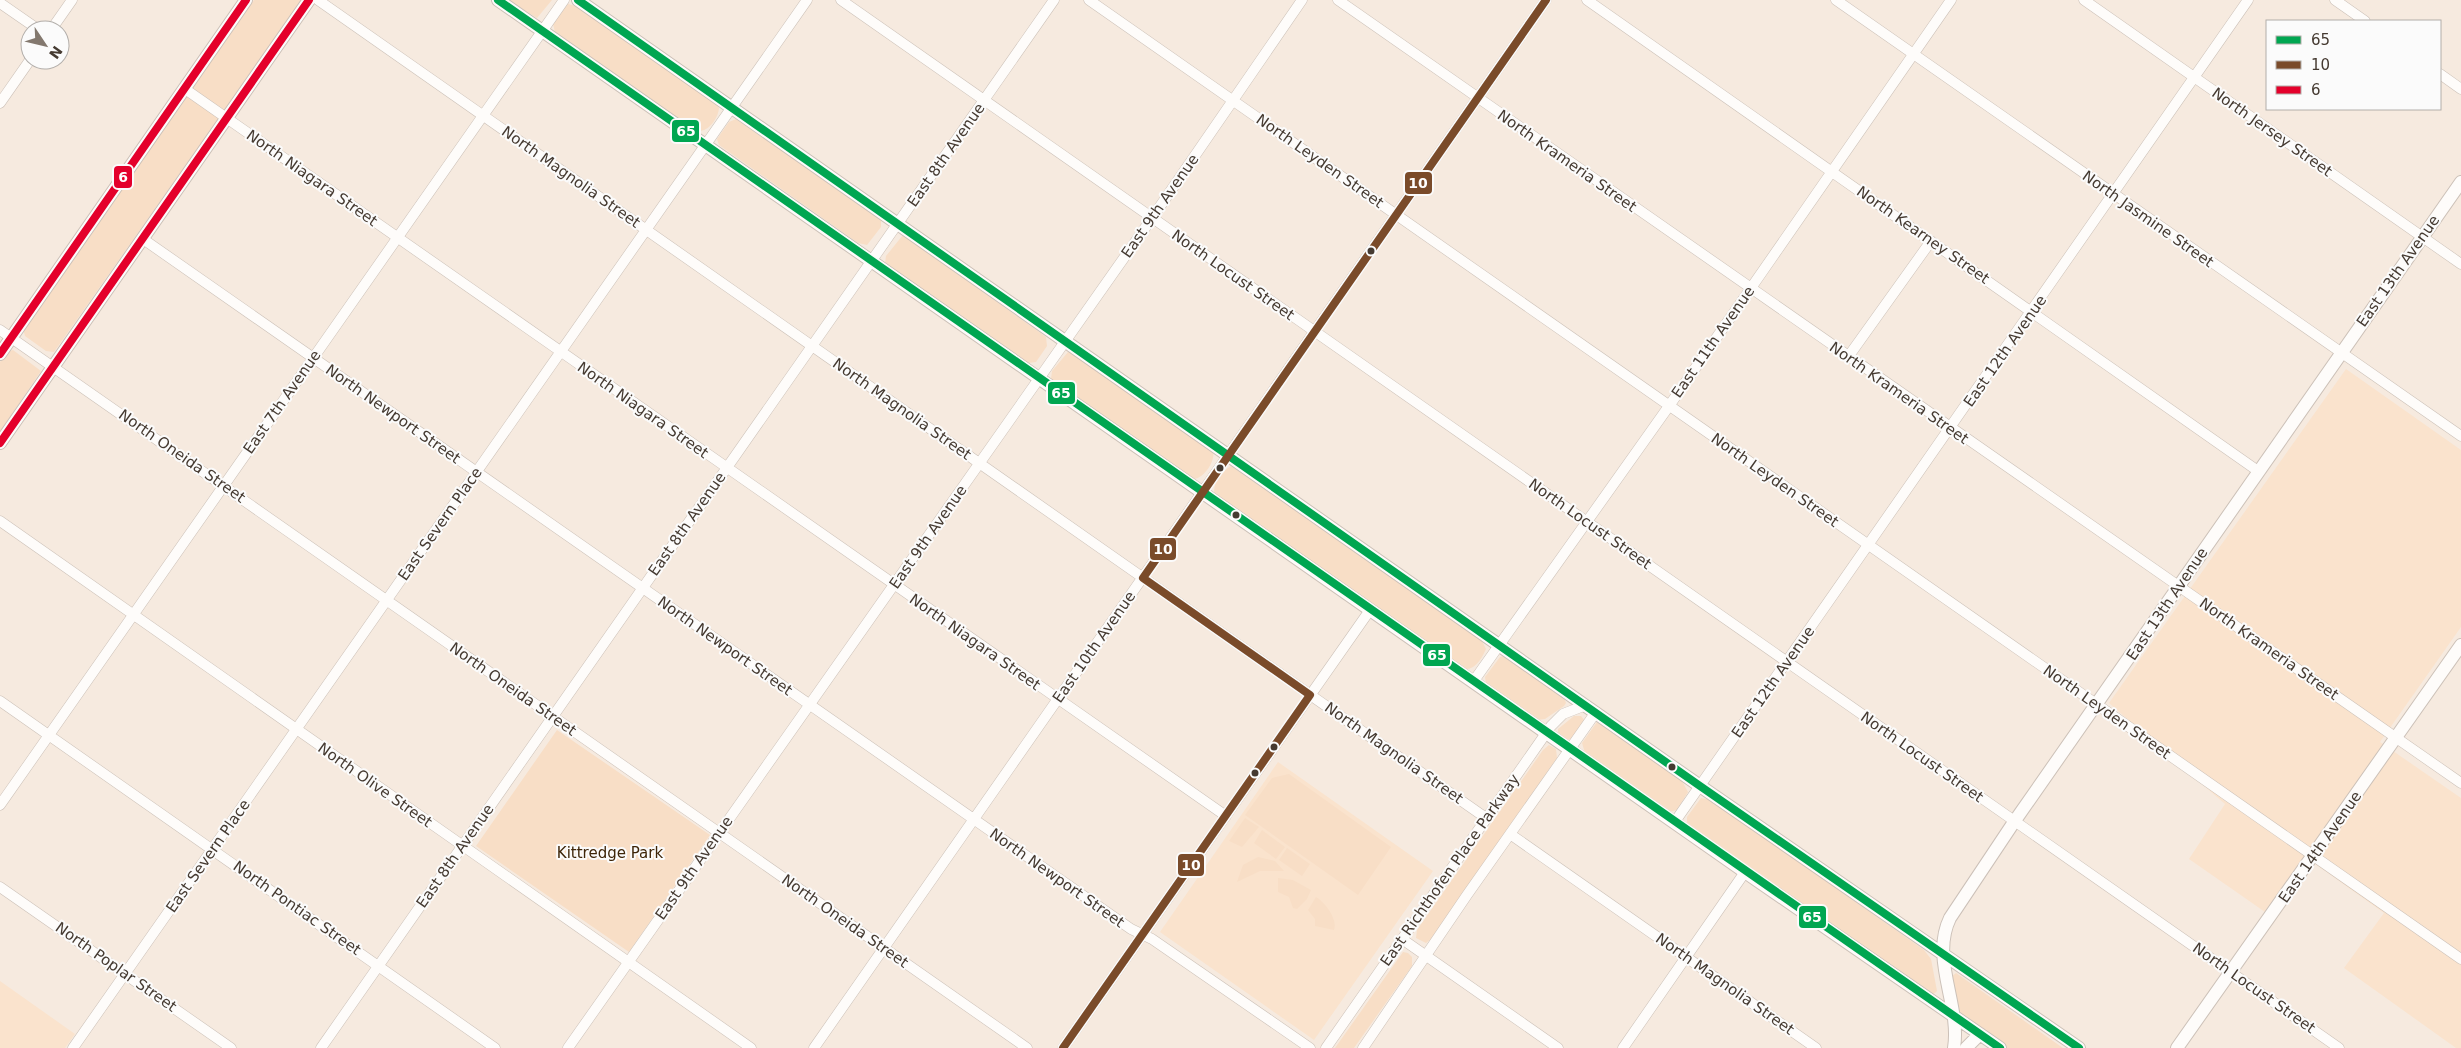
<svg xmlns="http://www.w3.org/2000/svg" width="2461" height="1048" viewBox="0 0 2461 1048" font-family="'DejaVu Sans',sans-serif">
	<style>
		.built { fill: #fae3cd }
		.green { fill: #f8dec6 }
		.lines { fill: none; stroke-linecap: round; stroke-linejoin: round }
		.minor-casing { stroke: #ccc1b8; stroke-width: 11 }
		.major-casing { stroke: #ccc1b8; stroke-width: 14 }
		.minor { stroke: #fefcfa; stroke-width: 10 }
		.major { stroke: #fefcfa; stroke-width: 12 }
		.bus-1-casing { stroke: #fbfbfb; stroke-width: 11 }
		.bus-2-casing { stroke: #fbfbfb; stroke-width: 11 }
		.bus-3-casing { stroke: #fbfbfb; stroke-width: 11 }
		.bus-1 { stroke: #00a651; stroke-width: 8 }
		.bus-2 { stroke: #7a4b2a; stroke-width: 8 }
		.bus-3 { stroke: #e4002b; stroke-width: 8 }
		.bus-dot { fill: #453a31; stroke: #fbfbfb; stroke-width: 2 }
		.labels { text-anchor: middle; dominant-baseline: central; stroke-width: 4; stroke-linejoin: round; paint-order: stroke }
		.street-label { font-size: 15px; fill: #453a31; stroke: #fbfbfb }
		.park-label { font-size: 15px; fill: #3e2508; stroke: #fbfbfb }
		.line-badge { stroke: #fbfbfb; stroke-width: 2 }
		.badge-label { font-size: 14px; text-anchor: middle; font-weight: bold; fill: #fff }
	</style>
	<rect width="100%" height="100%" fill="#f6eadf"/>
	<path class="built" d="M2346 369 2461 450V627L2380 742 2461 798V1048H2456L2344 968 2384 913 2304 856 2265 912 2189 859 2225 804 2109 703Z
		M1278 762 1433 871 1314 1040 1160 932Z
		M0 981 75 1034 65 1048H0Z"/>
	<path class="green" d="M254 0H302L54 352 46 351 25 336 23 329Z
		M508 0H552L537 18Z
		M568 4 576 6 716 104 719 108C718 119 708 133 696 131L555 32 553 24Z
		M736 119 881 220V227L867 245 858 243 719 145 717 139 729 122Z
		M903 235 1046 337 1047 346 1036 362 1028 363 885 263 886 256Z
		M13 350 41 371 0 432V362L7 352Z
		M1068 352H1071L1213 450C1216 461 1204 478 1194 479L1051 379 1052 371Z
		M1231 466 1482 641 1486 649C1482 658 1475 671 1463 669L1215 495C1211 485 1222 471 1231 466Z
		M1503 656 1564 697 1566 703 1564 706 1545 719 1537 720 1486 684 1485 677 1500 657Z
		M1574 716H1581L1585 721 1572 738 1568 740 1558 734V729Z
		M1597 722 1682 781 1688 792 1677 810 1669 812 1585 753 1582 743Z
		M557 730 710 835 629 952 476 846Z
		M1549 745 1556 749 1557 758 1431 939 1426 943 1416 938 1417 930 1543 750Z
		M1289 774 1391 847 1358 895 1245 815 1272 778Z
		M1701 798 1711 800 1924 950 1931 959 1937 991 1935 993 1931 995 1687 824V817Z
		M1245 818 1259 827 1242 847 1229 841Z
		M1262 830 1285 847 1276 859 1254 843Z
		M1287 848 1310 864 1302 876 1279 860Z
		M1258 857 1275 861 1284 871H1260L1237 882 1243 865Z
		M1278 878 1293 880 1311 890 1307 899 1297 909 1293 908 1289 897 1278 892Z
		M1316 897C1326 903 1338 920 1334 930L1315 926V919L1308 910Z
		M1403 952 1408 953 1412 957V966L1354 1048H1335Z
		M1956 973 2063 1048H2006L1959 1014 1951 977Z"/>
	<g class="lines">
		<defs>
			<path id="minor" d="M318 0 1486 818
				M841 0 2339 1048
				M1089 0 2461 959
				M1338 0 2461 783
				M1587 0 2258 471
				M1836 0 2461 436
				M2084 0 2461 264
				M2335 0 2365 21
				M0 3 39 30
				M51 30 72 0
				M2440 74 2461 89
				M185 89 1226 816
				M0 103 30 60
				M143 239 1131 929 1152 939 1310 1048
				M0 330 1027 1048
				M1848 357 1931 241
				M0 521 751 1048
				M1473 682 1669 406 1951 0
				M0 701 495 1048
				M0 805 564 0
				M1674 823 2248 0
				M1510 834 1816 1048
				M0 887 231 1048
				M1402 939 1558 1048
				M73 1048 807 0
				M321 1048 1054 0
				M568 1048 1152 218 1302 0
				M814 1048 1546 0
				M1063 1048 1370 610
				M1326 1048 1551 726 1563 714 1586 705
				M1363 1048 1467 895 1596 712
				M1623 1048 1745 872"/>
			<path id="major" d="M498 0 1745 872 2000 1048
				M578 0 1700 786 2079 1048
				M0 354 246 0
				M0 443 309 0
				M1954 1048C1961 1005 1930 959 1950 918L2014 822 2461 182
				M1966 1048 1980 1034
				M2177 1048 2461 645"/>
		</defs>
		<use href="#minor" class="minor-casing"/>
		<use href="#major" class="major-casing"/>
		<use href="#minor" class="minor"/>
		<use href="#major" class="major"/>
		<defs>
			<path id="bus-1" d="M498 0 2000 1048
				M578 0 1700 786 2079 1048"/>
			<path id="bus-2" d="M1063 1048 1310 695 1143 578 1546 0"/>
			<path id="bus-3" d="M0 354 246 0
				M0 443 309 0"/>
		</defs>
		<use href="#bus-1" class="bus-1-casing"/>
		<use href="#bus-2" class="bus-2-casing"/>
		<use href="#bus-3" class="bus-3-casing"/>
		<use href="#bus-1" class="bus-1"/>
		<use href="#bus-2" class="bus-2"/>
		<use href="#bus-3" class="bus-3"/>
	</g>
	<g class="bus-dot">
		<circle cx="1371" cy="251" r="4.5"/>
		<circle cx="1220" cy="468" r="4.5"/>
		<circle cx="1236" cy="515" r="4.5"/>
		<circle cx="1274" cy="747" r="4.5"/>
		<circle cx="1672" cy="767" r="4.5"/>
		<circle cx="1255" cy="773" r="4.5"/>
	</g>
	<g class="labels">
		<g class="street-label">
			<text transform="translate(2272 132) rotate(35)">North Jersey Street</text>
			<text transform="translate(946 155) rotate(-55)">East 8th Avenue</text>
			<text transform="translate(1320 161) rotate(35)">North Leyden Street</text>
			<text transform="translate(1567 161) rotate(35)">North Krameria Street</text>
			<text transform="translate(571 177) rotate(35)">North Magnolia Street</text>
			<text transform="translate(312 178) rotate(35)">North Niagara Street</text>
			<text transform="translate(1160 206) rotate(-55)">East 9th Avenue</text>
			<text transform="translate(2148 219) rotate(35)">North Jasmine Street</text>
			<text transform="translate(1923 235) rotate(35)">North Kearney Street</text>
			<text transform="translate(2398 271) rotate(-55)">East 13th Avenue</text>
			<text transform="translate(1233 275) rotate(35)">North Locust Street</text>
			<text transform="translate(1713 342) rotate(-55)">East 11th Avenue</text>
			<text transform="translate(2005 351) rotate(-55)">East 12th Avenue</text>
			<text transform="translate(1899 393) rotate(35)">North Krameria Street</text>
			<text transform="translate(282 402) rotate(-55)">East 7th Avenue</text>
			<text transform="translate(902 409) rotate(35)">North Magnolia Street</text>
			<text transform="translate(643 410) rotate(35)">North Niagara Street</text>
			<text transform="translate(393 414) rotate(35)">North Newport Street</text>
			<text transform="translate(182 456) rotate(35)">North Oneida Street</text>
			<text transform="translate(1775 480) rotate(35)">North Leyden Street</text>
			<text transform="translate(440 524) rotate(-55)">East Severn Place</text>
			<text transform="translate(687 524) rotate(-55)">East 8th Avenue</text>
			<text transform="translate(1590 524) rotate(35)">North Locust Street</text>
			<text transform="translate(928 537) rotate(-55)">East 9th Avenue</text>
			<text transform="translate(2167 604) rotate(-56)">East 13th Avenue</text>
			<text transform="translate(975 642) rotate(35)">North Niagara Street</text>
			<text transform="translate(725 646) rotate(35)">North Newport Street</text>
			<text transform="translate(1094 647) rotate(-55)">East 10th Avenue</text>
			<text transform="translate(2269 649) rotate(35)">North Krameria Street</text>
			<text transform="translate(1773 682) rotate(-55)">East 12th Avenue</text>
			<text transform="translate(513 689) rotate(35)">North Oneida Street</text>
			<text transform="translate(2107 712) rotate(35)">North Leyden Street</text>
			<text transform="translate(1394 753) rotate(35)">North Magnolia Street</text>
			<text transform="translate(1922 757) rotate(35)">North Locust Street</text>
			<text transform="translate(375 785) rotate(35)">North Olive Street</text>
			<text transform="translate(2320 847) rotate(-55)">East 14th Avenue</text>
			<text transform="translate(208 856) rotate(-55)">East Severn Place</text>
			<text transform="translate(455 856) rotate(-55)">East 8th Avenue</text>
			<text transform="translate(694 868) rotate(-55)">East 9th Avenue</text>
			<text transform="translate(1450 870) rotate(-55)">East Richthofen Place Parkway</text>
			<text transform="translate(1057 878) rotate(35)">North Newport Street</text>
			<text transform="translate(297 908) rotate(35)">North Pontiac Street</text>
			<text transform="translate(845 921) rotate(35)">North Oneida Street</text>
			<text transform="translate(116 967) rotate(35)">North Poplar Street</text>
			<text transform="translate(1725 984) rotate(35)">North Magnolia Street</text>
			<text transform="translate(2254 988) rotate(35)">North Locust Street</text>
		</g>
		<g class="park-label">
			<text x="610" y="853">Kittredge Park</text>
		</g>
	</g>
	<g class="line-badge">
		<rect x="671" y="119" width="29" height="24" rx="5" fill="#00a651"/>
		<rect x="113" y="165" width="20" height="24" rx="5" fill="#e4002b"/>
		<rect x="1404" y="171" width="29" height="24" rx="5" fill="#7a4b2a"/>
		<rect x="1047" y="381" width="29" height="24" rx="5" fill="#00a651"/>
		<rect x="1149" y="537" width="28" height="24" rx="5" fill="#7a4b2a"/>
		<rect x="1422" y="643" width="29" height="24" rx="5" fill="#00a651"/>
		<rect x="1177" y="853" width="28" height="24" rx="5" fill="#7a4b2a"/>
		<rect x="1798" y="905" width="29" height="24" rx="5" fill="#00a651"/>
	</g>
	<g class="badge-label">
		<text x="686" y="136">65</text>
		<text x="123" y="182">6</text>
		<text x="1418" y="188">10</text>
		<text x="1061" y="398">65</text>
		<text x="1163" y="554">10</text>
		<text x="1437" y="660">65</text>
		<text x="1191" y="870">10</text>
		<text x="1812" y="922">65</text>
	</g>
	<rect x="2266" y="20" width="175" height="90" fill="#fbfbfb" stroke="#b2aeaa"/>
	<rect x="2276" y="36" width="25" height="8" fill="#00a651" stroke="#b2aeaa"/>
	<text x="2311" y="45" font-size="15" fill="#453a31">65</text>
	<rect x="2276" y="61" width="25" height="8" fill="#7a4b2a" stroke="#b2aeaa"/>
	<text x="2311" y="70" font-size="15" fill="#453a31">10</text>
	<rect x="2276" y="86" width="25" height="8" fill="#e4002b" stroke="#b2aeaa"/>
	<text x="2311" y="95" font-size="15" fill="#453a31">6</text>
	<g transform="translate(45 45) rotate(125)"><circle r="24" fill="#fbfbfb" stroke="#b2aeaa"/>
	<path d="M0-4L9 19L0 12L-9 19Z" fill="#83786e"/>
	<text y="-8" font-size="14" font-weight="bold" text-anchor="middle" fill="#453a31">N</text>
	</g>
</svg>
